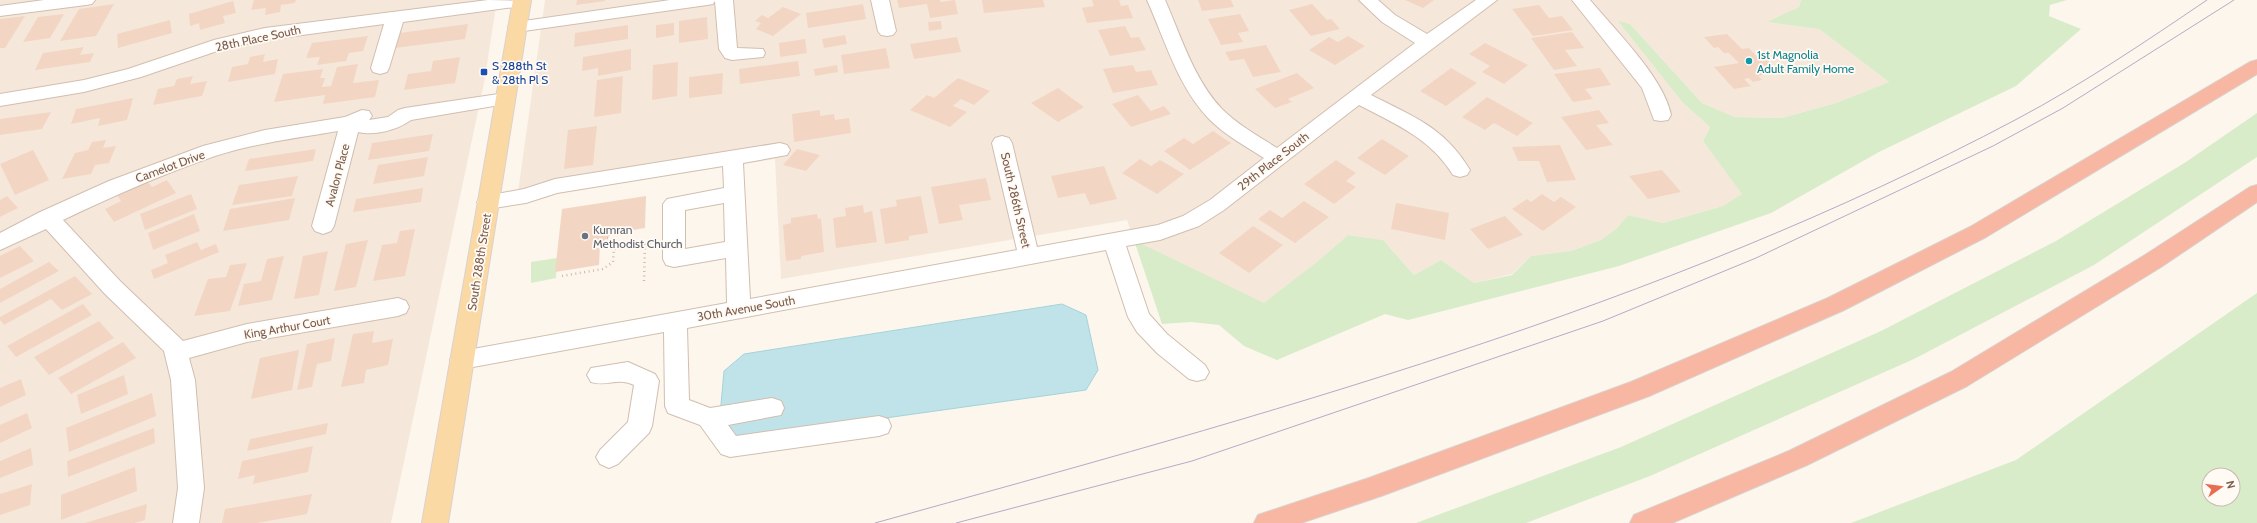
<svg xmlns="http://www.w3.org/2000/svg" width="2257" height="523" viewBox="0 0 2257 523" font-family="Cabin,sans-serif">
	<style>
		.residential { fill: #f5e8da }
		.green { fill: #d8ecc9; fill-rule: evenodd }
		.water { fill: #bfe3e8; stroke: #a5d3da }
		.building { fill: #f3d5c3 }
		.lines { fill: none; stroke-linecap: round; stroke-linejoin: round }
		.minor-casing { stroke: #d1beb0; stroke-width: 2 }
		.major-casing { stroke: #dad1cd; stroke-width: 2 }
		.highway-casing { stroke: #dad1cd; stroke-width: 2 }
		.path { stroke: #d9b8a5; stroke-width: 2.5; stroke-dasharray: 1 3.5; stroke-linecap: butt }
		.minor { fill: #fff; fill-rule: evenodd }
		.major { fill: #fbd9a5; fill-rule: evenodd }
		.highway { fill: #f7b7a3; fill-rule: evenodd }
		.tram { stroke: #b9a8c9; stroke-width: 1 }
		.culture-dot { fill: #0f9aa8; stroke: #fffaf3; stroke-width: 1.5 }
		.transit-dot { fill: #1a4fb4; stroke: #fffaf3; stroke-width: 1.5 }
		.worship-dot { fill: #6b7280; stroke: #fffaf3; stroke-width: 1.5 }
		.labels { text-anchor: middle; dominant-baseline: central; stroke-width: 3.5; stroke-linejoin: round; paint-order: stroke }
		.street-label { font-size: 12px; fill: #7a5c4d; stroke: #fffaf3 }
		.culture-label { font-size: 12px; fill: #0d838f; stroke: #fffaf3; text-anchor: start }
		.transit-label { font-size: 12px; fill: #164399; stroke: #fffaf3; text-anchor: start }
		.worship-label { font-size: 12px; fill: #5b616d; stroke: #fffaf3; text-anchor: start }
	</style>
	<rect width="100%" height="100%" fill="#fdf6ec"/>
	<path class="residential" d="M0 0H497L484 83 391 523H0Z
		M545 0H1801L1799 7 1768 22 1819 29 1889 82 1836 103 1782 118 1735 117 1702 103 1630 24 1619 22 1683 103 1710 127 1703 141 1743 194 1723 206 1663 223 1628 215 1617 228 1601 240 1571 251 1531 256 1512 274 1474 283 1441 260 1414 275 1383 240 1348 235 1318 261 1264 304 1134 240 1127 220 781 279 775 159 561 191 518 192Z"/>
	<path class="green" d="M1801 0H2067L2050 5 2049 16 2081 29 2016 86 1879 152 1771 213 1619 266 1408 320 1385 314 1277 360 1244 346 1219 325 1191 322 1162 324 1134 240 1264 303 1318 261 1348 235 1383 240 1414 275 1441 260 1474 283 1512 275 1531 256 1571 251 1601 240 1617 228 1628 215 1663 223 1723 206 1742 194 1703 141 1710 127 1683 103 1618 21 1630 24 1702 103 1735 117 1782 118 1836 103 1889 82 1819 29 1767 22 1799 7Z
		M2257 113V157L2094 265 1914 359 1650 476 1526 523H1416L1621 447 1881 331 2056 241 2186 162Z
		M557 258 556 278 531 283V262Z
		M2257 293V523H1851L2016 460ZM2209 475H2233V499H2209Z"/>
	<path class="water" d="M1062 304 1086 315 1098 370 1086 390 735 439 720 415 724 371 744 354Z"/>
	<path class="building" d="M254 0H296L295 3 281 5 280 12 265 15 266 8 251 10Z
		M577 0H605V1L576 5Z
		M897 0H940L941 2 955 0 958 14 930 18 927 4 899 8Z
		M982 0H1043L1045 7 984 13Z
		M1092 0H1119L1121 6 1128 5 1133 18 1087 23 1082 8 1094 6Z
		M1198 0H1231L1234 7 1202 11Z
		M1405 0H1434L1423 8Z
		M233 1 236 13 223 16 225 23 200 30 199 23 190 26 189 14Z
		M114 4 96 36 60 41 79 9Z
		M863 4 866 19 808 28 806 13Z
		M1312 4 1327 20 1331 19 1340 29 1311 36 1289 10Z
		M1539 5 1549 18 1562 16 1573 30 1533 36 1512 9Z
		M783 7 801 14 773 36 756 29 761 23 755 21 762 15 768 18Z
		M64 14 50 38 23 42 38 17Z
		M1240 14 1249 31 1238 33 1243 42 1221 45 1208 19Z
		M25 16 5 48H0V19Z
		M707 17 708 39 679 43V21Z
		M170 20 172 33 118 48 117 34Z
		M941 21 942 29 929 31 928 22Z
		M674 23V35L656 38V25Z
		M468 24 465 39 395 48 399 33Z
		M628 25V39L574 47 575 33Z
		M1125 26 1131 38 1139 37 1146 50 1110 56 1098 30Z
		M1572 32 1584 48 1565 50 1577 66 1554 70 1531 38Z
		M1727 34 1742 49 1749 48 1761 61 1767 60 1779 72 1758 76 1762 80 1753 82 1749 78 1744 79 1751 86 1734 89 1714 67 1739 63 1729 53H1724L1718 47 1714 48 1704 37Z
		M845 35 847 44 824 48 822 39Z
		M368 36 363 51 349 53 346 61 317 65 320 57 306 58 312 43Z
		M1348 36 1365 46 1335 65 1309 50 1329 37 1338 42Z
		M957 37 961 52 914 59 910 44Z
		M805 39 807 53 780 57 779 43Z
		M1485 43 1528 65 1504 84 1482 72 1490 66 1469 54Z
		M1266 45 1281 72 1253 77 1244 59 1230 61 1225 52Z
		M84 47 80 55 94 53 90 62 35 70 43 53Z
		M886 48 890 68 844 74 841 55Z
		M631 49V70L598 76V68L582 71 583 57Z
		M265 54 263 62 278 59 275 74 228 82 232 67 248 64 250 57Z
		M460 57 455 83 404 90 408 74 431 71 433 61Z
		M798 61 800 76 740 84 739 69Z
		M678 62 677 96 652 100 653 65Z
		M358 64 353 83 379 80 375 97 323 104 325 95 274 102 283 74 323 69 320 78H325L322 87 331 86 337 67Z
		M837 65 838 72 815 76 814 69Z
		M1133 65 1136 72 1151 70 1158 85 1113 93 1103 69Z
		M1451 68 1477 83 1446 106 1420 91Z
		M1600 68 1611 85 1585 89 1593 99 1573 102 1554 74Z
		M723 73 722 94 689 98V77Z
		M1297 73 1314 88 1288 99 1292 102 1275 108 1255 89Z
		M193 76 190 84 207 81 202 96 153 105 158 89 174 86 177 79Z
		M623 76 621 113 594 117 597 80Z
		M958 78 990 91 974 105 961 99 953 106 967 112 950 127 910 110 927 95 934 98Z
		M1058 88 1084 107 1058 122 1031 103Z
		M1138 95 1151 111 1164 106 1171 114 1131 127 1112 104Z
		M1487 97 1533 123 1517 136 1494 123 1485 130 1462 117Z
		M133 98 127 120 98 126 100 118 71 124 76 109Z
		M820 110V116L834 114 835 120 849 118 851 133 794 142 792 114Z
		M1599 110 1609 123 1596 125 1613 145 1586 150 1561 117Z
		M51 112 42 129 0 135V119Z
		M597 126 593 165 564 169 568 130Z
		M1213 131 1231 143 1190 170 1164 151 1184 138 1193 144Z
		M433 134 429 151 368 160 372 143Z
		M1382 139 1409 156 1385 175 1357 158Z
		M106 140 103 148 116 146 109 163 95 165 91 174 62 179 75 153 88 150 92 142Z
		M1560 145 1576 180 1547 182 1539 161H1518L1512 147Z
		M316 149 313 161 245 171 249 159Z
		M797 149 820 155 806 171 783 165Z
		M33 150 49 180 15 195 0 164Z
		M428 157 424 176 373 184 378 165Z
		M1140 159 1151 166 1160 160 1184 174 1157 194 1122 173Z
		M1336 160 1356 173 1346 181 1356 187 1334 204 1304 184Z
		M1104 166 1117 199 1090 205 1085 193 1058 198 1051 176Z
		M1662 170 1681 192 1648 199 1629 176Z
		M298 176 292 196 232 205 239 185Z
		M986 178 991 200 959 205 963 220 939 224 931 187Z
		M167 180 176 193 114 222 105 209 121 201 117 195 147 181 152 187Z
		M423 188 421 202 353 212 356 199Z
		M191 194 197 209 145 230 140 214Z
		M1542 194 1554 202 1561 197 1576 207 1543 231 1512 209 1527 199 1531 202Z
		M7 196 18 208 0 217V200Z
		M646 196 645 228 613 233 600 244 599 265 555 272 562 209Z
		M921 196 928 233 909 236V240L885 244 880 209 897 206 896 200Z
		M295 198 289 220 223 231 230 209Z
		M1304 201 1329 217 1295 243 1258 219 1270 210 1282 218Z
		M1396 203 1449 213 1445 240 1391 229Z
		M863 205 864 213 872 211 877 242 836 248 833 218 846 216 845 208Z
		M194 214 200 231 153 250 148 233Z
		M817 214 818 219 821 218 824 252 801 256V259L786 261 783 225 791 223V218Z
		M1505 216 1523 235 1488 249 1470 229Z
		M1253 226 1283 245 1249 273 1219 253Z
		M415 229 405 276 373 281 382 245 397 243 400 231Z
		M368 240 356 287 334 291 346 244Z
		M197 242 201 250 216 244 219 252 154 279 151 270 168 263 165 255Z
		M20 246 34 261 0 278V256Z
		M328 251 319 295 294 299 303 256Z
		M284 256 272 300 238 306 244 284 261 281 267 259Z
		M49 262 59 271 0 303V289Z
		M247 263 230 311 194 316 208 279 226 277 230 265Z
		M75 276 92 294 62 310 51 299 4 325 0 320V317Z
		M83 304 92 315 16 357 7 346Z
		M99 321 114 338 49 375 34 357Z
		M374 331 372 343 393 339 388 365 366 370 364 383 341 387 353 334Z
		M335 338 331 361 317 364 312 387 297 390 307 344Z
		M123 342 136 358 71 394 58 378Z
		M299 350 292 390 251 399 260 358Z
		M124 375 128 394 81 414 77 395Z
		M21 379 26 395 0 407V388Z
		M152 393 156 416 69 452 66 428Z
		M27 413 32 428 0 443V425Z
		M328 423 326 434 247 451 250 439Z
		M154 428 155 443 68 477 67 461Z
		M313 446 308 472 253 484 255 475 238 479 242 461Z
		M31 448 33 465 0 478V461Z
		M135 467 137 491 61 520V495Z
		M32 484 30 505 0 515V494Z
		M312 494 307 514 257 523H222L225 509Z
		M147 504 145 520 134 523H85Z"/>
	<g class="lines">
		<defs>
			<path id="minor" d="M44 0H95L92 4 86 5 0 16V6Z
				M488 0 531 1 528 5 522 6 403 22 389 68 387 72 380 74 373 72 371 68 384 24 265 40 226 48 141 77 84 92 0 106V94L84 80 128 69 214 40 265 28Z
				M670 0H733L737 48 763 49 765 53 763 57 732 60 725 58 719 49 715 1 713 4 707 5 517 32 511 31 508 27 511 23 517 22Z
				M871 0H889L896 31 893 35 887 36 881 35 878 31Z
				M1147 0H1165C1181 36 1194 80 1222 109 1238 125 1258 136 1277 148L1415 43 1382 22 1359 0H1378L1395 15 1427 34 1476 0H1497L1371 95C1414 117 1444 127 1470 170L1467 175 1460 177 1453 175C1431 139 1396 124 1359 105L1224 210 1199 226 1160 240 1126 246 1149 314 1167 334 1205 365 1209 372 1205 379 1197 381 1189 379 1157 353 1137 332 1128 317 1106 250 687 328 689 400 710 408 772 398 781 401 784 408 781 415 728 425 736 436 879 416 888 419 891 426 888 433 879 436 730 457 721 454 700 425 668 413 665 406 664 332 462 369 454 367 450 360 454 353 462 351 727 303 726 258 674 267 666 265 663 259V204L667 199 724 188 723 166 557 193 526 203 488 209 481 207 477 202 481 197 524 189 555 179 780 143 787 145 790 150 787 155 743 163 750 299 1017 250 992 143 995 138 1002 136 1009 138 1012 143 1037 247 1158 225 1183 216 1210 200 1264 158C1245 146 1225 135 1209 119 1178 87 1165 40 1147 0ZM724 203 725 242 685 249V210Z
				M1572 0H1590C1615 30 1664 78 1671 115L1668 120 1661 121 1654 120 1642 88Z
				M505 93 512 95 515 99 512 103 411 120C397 130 375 136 358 132L334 226 331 231 323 234 315 231 312 226 338 131C297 138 255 143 215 156 163 174 113 196 63 220L121 282 183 341 247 324 398 298 406 301 409 307 406 313 398 316 247 342 189 358 195 380 204 488 199 523H173L178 488 171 380 164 351 105 294 46 229 0 250V233L40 212 109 181 203 146 265 130 345 117 362 110 369 111 372 116 369 120 388 117 398 110 405 108Z
				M628 362 655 374 659 381 652 426 649 433 618 464 609 468 600 464 596 457 600 450 628 422 634 385C618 377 608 387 591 382L587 375 591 368Z"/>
			<path id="major" d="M513 0H531L448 523H422Z"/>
			<path id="highway" d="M2257 60V74L1986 237 1844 310 1649 396 1381 496 1301 523H1254L1258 515 1369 478 1631 382 1828 298 1970 227 2250 62Z
				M2257 185V202L2161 267 1967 386 1807 465 1672 523H1630L1634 515 1789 451 1951 372 2145 255 2250 187Z"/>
		</defs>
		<use href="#minor" class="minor-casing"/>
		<use href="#major" class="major-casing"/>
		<use href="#highway" class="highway-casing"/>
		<path class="path" d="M607 238 627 247 653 242
			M562 276 603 269 613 262 614 249 627 247
			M644 281 645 244"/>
		<use href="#minor" class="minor"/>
		<use href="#major" class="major"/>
		<use href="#highway" class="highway"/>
		<path class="tram" d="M875 523C1264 415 1659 309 2017 119 2083 84 2145 42 2207 0
			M956 523 1192 461 1603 321 1756 258 1993 146 2063 108 2234 0"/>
	</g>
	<circle class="culture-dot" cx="1749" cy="61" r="4"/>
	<rect class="transit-dot" x="480" y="68" width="8" height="8" rx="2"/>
	<circle class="worship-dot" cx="585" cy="236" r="4"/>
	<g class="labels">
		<g class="street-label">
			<text transform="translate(258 38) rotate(-12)">28th Place South</text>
			<text transform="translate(1273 161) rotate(-38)">29th Place South</text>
			<text transform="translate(170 166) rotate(-20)">Camelot Drive</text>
			<text transform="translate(337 175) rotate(-75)">Avalon Place</text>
			<text transform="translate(1016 200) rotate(77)">South 286th Street</text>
			<text transform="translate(479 262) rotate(-81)">South 288th Street</text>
			<text transform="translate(746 308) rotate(-10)">30th Avenue South</text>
			<text transform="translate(287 327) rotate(-10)">King Arthur Court</text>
		</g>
		<g class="culture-label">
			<text x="1757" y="54">1st Magnolia<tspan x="1757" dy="14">Adult Family Home</tspan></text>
		</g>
		<g class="transit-label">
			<text x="492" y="65">S 288th St<tspan x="492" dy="14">&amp; 28th Pl S</tspan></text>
		</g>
		<g class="worship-label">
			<text x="593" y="229">Kumran<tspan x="593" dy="14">Methodist Church</tspan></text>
		</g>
	</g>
	<g transform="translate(2221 487) rotate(76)"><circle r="19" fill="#fffaf3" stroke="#cabbb1"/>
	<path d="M0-3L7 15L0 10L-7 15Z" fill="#e76f51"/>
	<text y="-6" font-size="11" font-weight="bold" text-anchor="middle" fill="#7a5c4d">N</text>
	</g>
</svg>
